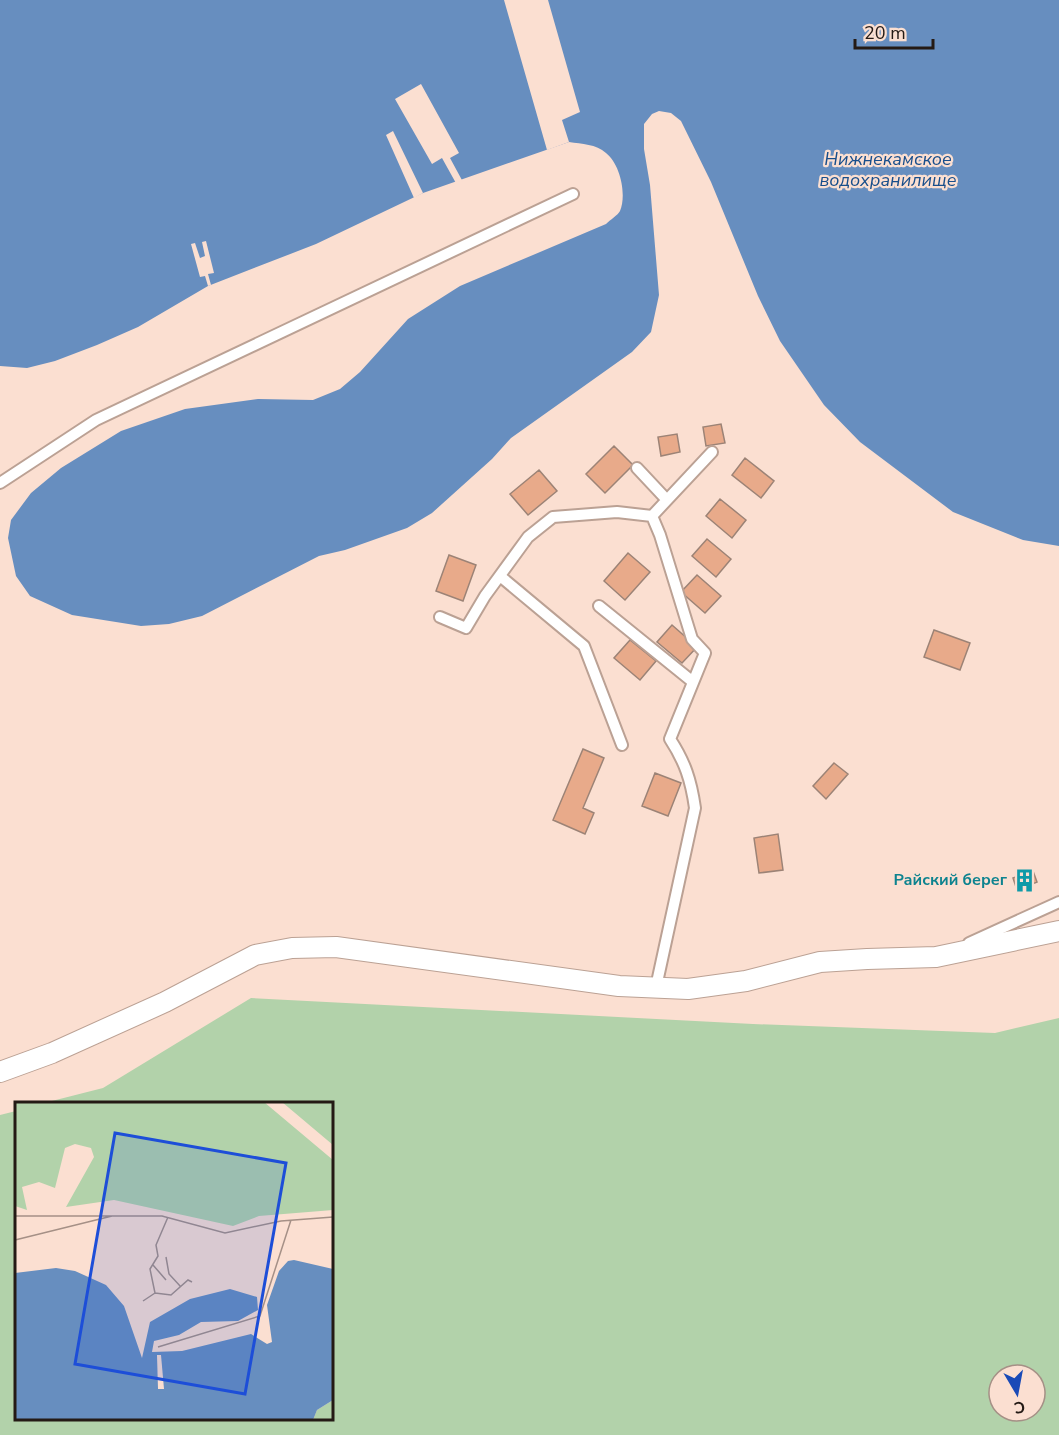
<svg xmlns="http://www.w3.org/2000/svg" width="1059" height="1435" viewBox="0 0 1059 1435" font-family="'Nunito Sans',sans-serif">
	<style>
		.green { fill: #b2d2aa; fill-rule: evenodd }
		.water { fill: #678ebf }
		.pier { fill: #fbdfd1 }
		.building { fill: #e8aa8a; stroke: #9c8376; stroke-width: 1.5 }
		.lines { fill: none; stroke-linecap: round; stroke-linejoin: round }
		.service-casing { stroke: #bba194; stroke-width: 14 }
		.minor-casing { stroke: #bba194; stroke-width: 22 }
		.service { stroke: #fff; stroke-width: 10 }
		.minor { stroke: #fff; stroke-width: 20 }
		.labels { text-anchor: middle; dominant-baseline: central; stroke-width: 4.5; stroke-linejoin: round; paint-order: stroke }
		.culture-label { font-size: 16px; font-weight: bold; fill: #0d838f; stroke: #fbdfd1; text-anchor: end }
		.water-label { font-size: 18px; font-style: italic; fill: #184e8b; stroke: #fbdfd1 }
		.inset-road { fill: none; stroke: #a59086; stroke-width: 1.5 }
		.view { fill: #1d4ed8; fill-opacity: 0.15; stroke: #1d4ed8; stroke-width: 3 }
		.inset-edge { fill: none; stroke: #241a15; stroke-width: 3 }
	</style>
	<rect width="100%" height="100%" fill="#fbdfd1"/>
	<path class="green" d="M251 998 753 1024 995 1033 1059 1018V1435H0V1115L16 1111V1418H332V1104L44 1103 103 1088ZM999 1375H1035V1411H999Z"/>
	<path class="water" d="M0 0H1059V546L1023 540 953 512 860 442 824 405 780 341 758 296 711 182 681 121 671 113 659 111 652 114 644 124V149L650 185 659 295 651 332 632 352 511 438 492 459 432 513 407 528 345 550 319 556 202 616 169 624 141 626 72 615 30 596 16 576 8 538 11 520 31 493 61 468 121 431 185 409 258 399 313 400 340 389 360 372 408 319 460 286 606 224C610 220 618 215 620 211 627 194 620 164 606 153 596 144 582 144 569 142L423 193 316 244 208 286 138 327 97 345 55 361 27 368 0 366Z"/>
	<path class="pier" d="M504 0H548L580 112 562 120 569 142 547 150Z
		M421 84 459 153 450 158 463 182 457 185 442 158 432 164 395 99Z
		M393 131 423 193 414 198 386 135Z
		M206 241 214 273 208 274 211 285 208 286 205 276 200 277 191 244 195 243 200 258 205 256 202 242Z"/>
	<path class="building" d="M721 424 725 443 706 446 703 427Z
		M677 434 680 452 661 456 658 437Z
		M614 446 633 465 605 493 586 474Z
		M745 458 774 481 761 498 732 475Z
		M539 470 557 491 528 515 510 494Z
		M720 499 746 520 732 538 706 516Z
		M707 539 731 559 716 577 692 556Z
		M628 553 650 572 625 600 604 581Z
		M449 555 476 565 463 601 436 591Z
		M697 575 721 596 705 613 681 592Z
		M672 625 697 647 682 663 657 642Z
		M934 630 970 643 960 670 924 657Z
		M630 640 656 661 640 680 614 658Z
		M583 749 604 758 583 808 594 813 585 834 553 820Z
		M834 763 848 774 826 799 813 786Z
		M655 773 681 783 668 816 642 806Z
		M778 834 783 870 759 873 754 838Z
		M1033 871 1037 882 1017 890 1013 878Z"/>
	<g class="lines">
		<defs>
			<path id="service" d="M637 468 667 500
				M0 483 96 420 573 194
				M500 576 584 646 622 745
				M599 606 693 682
				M440 617 466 628 485 596 528 537 553 517 617 512 652 516
				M969 943 1059 902
				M656 987 695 808C691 780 685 762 670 739L705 653 692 639 660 535 652 516 712 452"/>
			<path id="minor" d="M0 1072 52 1053 165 1002 255 955 292 948 336 947 619 986 688 989 746 981 820 962 867 959 936 957 1059 931"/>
		</defs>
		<use href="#service" class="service-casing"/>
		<use href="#minor" class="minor-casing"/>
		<use href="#service" class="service"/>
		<use href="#minor" class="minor"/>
	</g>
	<defs>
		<symbol id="building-bare" viewBox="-9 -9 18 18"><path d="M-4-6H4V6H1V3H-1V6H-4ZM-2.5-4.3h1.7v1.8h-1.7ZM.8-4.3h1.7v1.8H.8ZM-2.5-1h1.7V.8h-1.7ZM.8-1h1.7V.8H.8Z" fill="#0f9aa8" stroke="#fbdfd1" stroke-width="2.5" paint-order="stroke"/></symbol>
	</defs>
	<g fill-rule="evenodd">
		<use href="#building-bare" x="1008" y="864" width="33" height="33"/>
	</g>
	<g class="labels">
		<g class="culture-label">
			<text x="1007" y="880">Райский берег</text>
		</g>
		<g class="water-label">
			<text x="888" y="159">Нижнекамское<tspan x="888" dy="21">водохранилище</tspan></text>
		</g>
	</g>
	<g transform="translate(15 1102)">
		<rect width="318" height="318" fill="#fbdfd1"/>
		<path d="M0 0H249L318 58V108L244 114 218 124 99 98 51 105 79 55 76 46 60 42 50 46 40 86 24 80 7 85 12 108 0 104ZM267 0H318V43ZM318 298V318H298L302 308Z" fill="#b2d2aa"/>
		<path d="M279 158 318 167V298L302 308 298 318H0V171L41 166 60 169 91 183 109 204 127 256 135 220 175 197 215 187 242 195 243 208 223 219 186 220 164 233 139 239 137 250 167 249 236 232 252 242 257 240 252 203 264 169 273 159Z" fill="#678ebf"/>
		<path d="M142 253H146L149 287H143Z" fill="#fbdfd1"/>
		<path class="inset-road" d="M0 114H147L210 131 266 119 318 115M0 138 97 114M151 155 154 172 166 185M138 163 151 178M140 191 156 193 173 178 177 180M128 199 140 191 135 167 143 154 141 143 153 115M143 245 245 214 276 118"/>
		<path class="view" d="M100 31 271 61 230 292 60 262Z"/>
		<rect width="318" height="318" class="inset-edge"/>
	</g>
	<g transform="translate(1017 1393) rotate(170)"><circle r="28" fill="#fbdfd1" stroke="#a59086" stroke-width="1.5"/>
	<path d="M0-4.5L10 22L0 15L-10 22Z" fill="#1a4ab7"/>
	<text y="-9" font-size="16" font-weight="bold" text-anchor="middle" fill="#241a15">С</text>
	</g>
	<path d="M855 39v9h78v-9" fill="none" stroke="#241a15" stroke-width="3"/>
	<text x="864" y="39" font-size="18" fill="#241a15" stroke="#fbdfd1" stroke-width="4.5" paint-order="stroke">20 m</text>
</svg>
